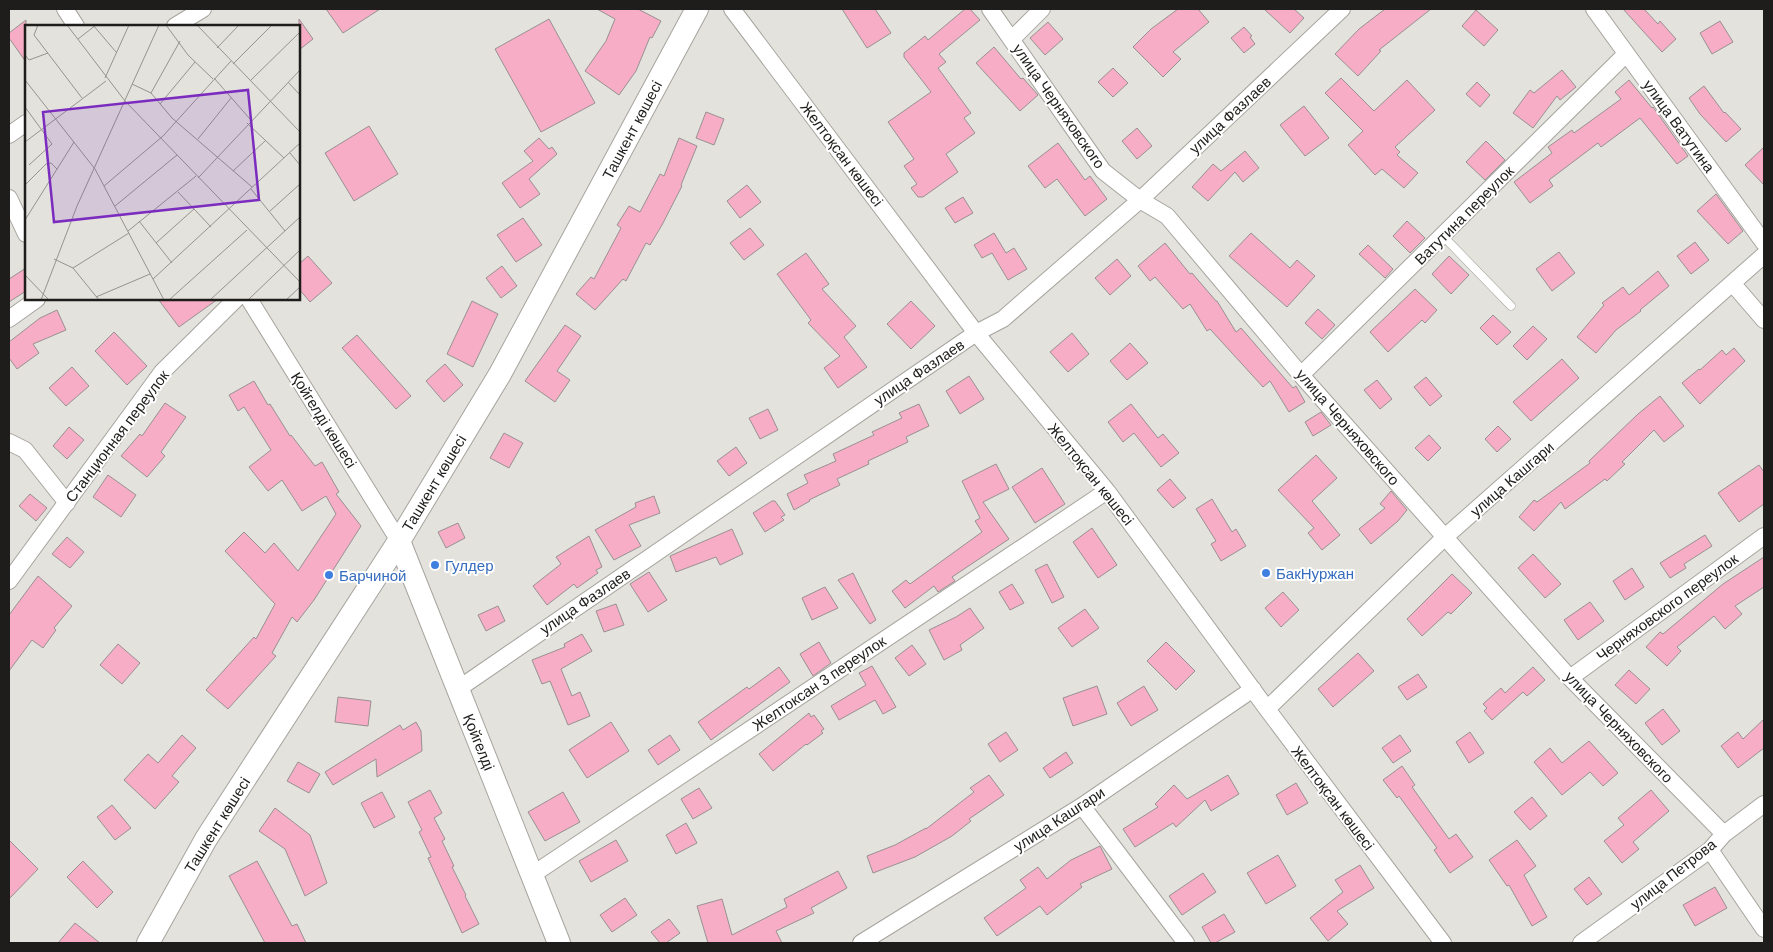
<svg xmlns="http://www.w3.org/2000/svg" width="1773" height="952" viewBox="0 0 1773 952" font-family="Arial,sans-serif">
	<style>
		.building { fill: #f6adc5; stroke: #989193 }
		.lines { fill: none; stroke-linecap: round; stroke-linejoin: round }
		.lane-casing { stroke: #a6a49e; stroke-width: 9 }
		.street-casing { stroke: #a6a49e; stroke-width: 18 }
		.secondary-casing { stroke: #a6a49e; stroke-width: 24 }
		.lane { stroke: #fff; stroke-width: 8 }
		.street { stroke: #fff; stroke-width: 16 }
		.secondary { stroke: #fff; stroke-width: 22 }
		.shop-dot { fill: #3f7fe0; stroke: #fff; stroke-width: 2 }
		.labels { text-anchor: middle; dominant-baseline: central; stroke-width: 4; stroke-linejoin: round; paint-order: stroke }
		.street-label { font-size: 15px; fill: #1e1d1b; stroke: #fff }
		.shop-label { font-size: 15px; fill: #366cbe; stroke: #fff; text-anchor: start }
		.inset-road { fill: none; stroke: #95938f; stroke-width: 1 }
		.view { fill: #7b2cbf; fill-opacity: 0.15; stroke: #7b2cbf; stroke-width: 2.5 }
		.inset-edge { fill: none; stroke: #1e1d1b; stroke-width: 2.5 }
	</style>
	<rect width="100%" height="100%" fill="#e4e2dc"/>
	<path class="building" d="M326 9H380L343 33Z
		M597 9H638L661 21 652 38 650 37 636 71 619 95 585 71 606 41 615 19Z
		M842 9H875L891 33 867 48Z
		M965 9H970L980 20 939 54 946 62 938 68 971 113 964 118 975 133 946 154 958 172 923 197H918L911 188 917 184 904 166 914 159 888 122 931 92 904 57V53L925 36 928 40Z
		M1178 9H1198L1209 22 1173 52 1181 59 1163 77 1133 47 1151 29Z
		M1264 9H1294L1304 18 1290 33Z
		M1385 9H1431L1379 50 1381 51 1358 76 1335 54 1359 29Z
		M1623 9H1644L1658 24 1660 21 1676 39 1662 52Z
		M1476 10 1498 30 1484 46 1462 26Z
		M299 19 313 39 299 50Z
		M549 19 595 103 541 132 495 49Z
		M26 20V62L9 38V33Z
		M1720 21 1733 42 1712 54 1700 33Z
		M1048 22 1063 39 1045 55 1030 38Z
		M1244 27 1252 36 1250 37 1255 44 1244 53 1231 38Z
		M994 47 1021 79 1023 78 1038 95 1020 111 976 63Z
		M1113 68 1128 83 1113 97 1098 82Z
		M1562 70 1576 87 1560 100 1557 96 1533 128 1513 113 1530 90 1534 93Z
		M1341 78 1374 111 1407 80 1435 110 1395 147 1400 152 1397 155 1418 173 1404 188 1382 169 1375 175 1348 145 1363 131 1325 93Z
		M1629 80 1652 108 1653 107 1688 156 1677 164 1640 118 1601 147 1598 143 1549 180 1553 186 1530 203 1514 182 1552 153 1548 147 1572 130 1574 133 1621 99 1615 92Z
		M1477 82 1490 95 1480 107 1466 94Z
		M1704 86 1724 113 1725 112 1741 129 1726 142 1700 114 1689 98Z
		M1304 106 1329 138 1305 156 1280 125Z
		M706 112 724 119 714 145 696 138Z
		M369 126 398 174 354 201 325 153Z
		M1137 128 1152 146 1137 159 1122 141Z
		M539 138 549 149 552 147 557 154 529 179 540 194 520 208 502 183 533 161 524 151Z
		M679 138 697 146 681 185 682 186 662 225 650 245 646 243 626 281 623 279 595 310 576 294 591 277 594 279 621 228 617 225 629 206 640 212 660 174 664 176Z
		M1486 141 1505 160 1485 180 1466 162Z
		M1058 143 1085 180 1090 176 1107 199 1085 216 1057 179 1045 188 1028 166Z
		M1764 147V185L1745 165Z
		M1245 151 1259 168 1243 182 1235 172 1208 201 1192 187 1213 164 1221 171Z
		M747 185 761 202 740 218 727 201Z
		M1716 194 1743 231 1728 244 1697 211Z
		M963 197 973 213 955 223 945 208Z
		M523 218 542 245 516 262 497 235Z
		M1407 221 1425 238 1410 253 1393 236Z
		M750 228 764 245 744 260 730 243Z
		M994 233 1006 253 1014 248 1027 269 1008 280 992 253 982 258 974 245Z
		M1251 233 1290 268 1297 260 1315 276 1287 307 1229 256Z
		M1695 242 1709 260 1691 274 1677 256Z
		M1165 243 1190 274 1192 273 1216 301H1217L1236 332 1241 328 1293 388 1296 386 1305 402 1289 412 1270 381 1263 387 1210 329 1207 331 1190 304 1183 309 1155 277 1150 281 1138 266Z
		M1368 245 1393 269 1385 278 1359 254Z
		M1559 252 1575 273 1552 291 1536 269Z
		M806 253 829 284 822 289 856 326 844 337 867 367 838 388 824 368 840 356 808 323 811 320 777 274Z
		M308 256 332 283 310 302 299 289V264Z
		M1449 256 1469 275 1451 294 1432 274Z
		M1117 259 1131 276 1110 295 1095 278Z
		M502 266 517 286 501 298 486 278Z
		M26 268V291L9 302V279Z
		M1658 271 1669 286 1640 310 1641 311 1616 330 1596 353 1577 337 1604 305 1602 303 1623 287 1629 295Z
		M1415 289 1437 310 1425 323 1422 320 1388 352 1370 332Z
		M158 299H218L179 327Z
		M472 301 498 314 473 367 447 354Z
		M911 301 935 326 911 349 887 324Z
		M1318 309 1335 325 1322 339 1305 323Z
		M57 310 66 330 33 344 39 353 17 369 9 358V342L40 318Z
		M1493 315 1511 332 1497 345 1480 328Z
		M565 325 581 336 557 371 570 380 555 402 525 381Z
		M1533 326 1547 339 1527 360 1513 346Z
		M114 332 147 366 127 385 95 351Z
		M1072 333 1089 354 1068 372 1050 352Z
		M357 335 411 396 396 409 342 348Z
		M1130 343 1148 363 1127 380 1110 361Z
		M1734 348 1745 361 1700 404 1682 383 1699 369 1700 370 1722 350 1726 355Z
		M1562 359 1579 378 1531 421 1513 402Z
		M445 364 463 385 444 402 426 381Z
		M72 367 89 386 66 406 49 388Z
		M969 376 984 399 960 414 946 391Z
		M1426 377 1442 396 1430 406 1414 387Z
		M1377 380 1392 399 1380 409 1364 390Z
		M254 381 268 405 270 404 290 436 291 435 315 466 322 462 339 492 336 494 361 526 314 600 297 622 292 617 272 653 276 656 228 709 206 690 254 637 256 639 275 604 225 551 244 532 265 553 274 543 298 571 336 514 326 496 302 511 282 480 268 491 249 467 271 450 244 407 238 411 229 395Z
		M1660 396 1684 426 1664 442 1654 430 1622 462 1625 464 1607 481 1605 479 1565 509 1561 502 1534 531 1519 517 1534 500 1537 502 1590 463 1589 461 1638 414Z
		M165 403 186 417 161 452 165 456 147 477 121 456 140 434 142 436Z
		M919 404 929 426 906 437 908 442 868 461 869 464 837 479 840 485 809 500 810 501 794 510 787 494 808 483 804 475 836 461 833 454 874 435 872 432 902 418 899 413Z
		M1131 404 1158 438 1163 434 1179 453 1161 467 1134 433 1123 442 1108 422Z
		M768 409 778 430 760 439 749 418Z
		M1321 412 1331 425 1313 436 1305 422Z
		M1498 426 1511 439 1497 452 1485 439Z
		M69 427 84 440 67 459 53 446Z
		M504 433 523 443 509 468 490 458Z
		M1429 435 1441 448 1428 461 1415 448Z
		M736 447 747 463 729 476 717 461Z
		M1316 455 1337 478 1312 501 1340 535 1322 550 1308 533 1314 528 1278 490Z
		M996 464 1009 489 983 502 1009 539 952 577 955 581 938 592 934 586 905 608 892 591 906 580 910 584 982 532 975 521 980 518 962 481Z
		M1759 465 1764 472V504L1739 522 1718 493Z
		M1042 468 1065 504 1035 523 1012 487Z
		M108 475 136 495 121 517 93 497Z
		M1170 479 1186 498 1173 508 1157 490Z
		M1391 491 1407 510 1398 521 1371 544 1359 529 1385 508 1380 504Z
		M30 494 47 508 36 521 19 506Z
		M654 496 660 513 629 525 641 546 614 560 595 530 636 507 635 503Z
		M1212 499 1232 532 1236 529 1246 546 1221 561 1211 544 1216 541 1196 509Z
		M772 501H775L785 515 781 517 784 520 765 532 753 513Z
		M458 523 465 538 446 548 438 532Z
		M1092 528 1117 565 1098 578 1073 542Z
		M732 529 743 554 720 565 716 557 676 572 670 556Z
		M1705 535 1712 546 1684 564 1686 568 1670 578 1660 563Z
		M589 536 602 567 596 570 598 573 577 588 574 584 547 605 533 586 561 564 556 557Z
		M67 537 84 552 70 568 52 554Z
		M1533 554 1561 584 1545 598 1518 568Z
		M1764 557V587L1735 606 1742 614 1725 629 1714 616 1677 647 1681 651 1667 666 1646 647 1660 632 1663 634 1723 584Z
		M1047 564 1064 597 1052 603 1035 570Z
		M1632 568 1644 587 1625 600 1613 581Z
		M649 572 667 600 648 612 630 584Z
		M853 573 876 620 870 624 838 580Z
		M1452 574 1472 593 1451 614 1448 612 1422 636 1407 619Z
		M38 576 72 606 54 628 56 630 43 648 32 640 9 671V615Z
		M1012 584 1024 603 1010 610 999 592Z
		M825 587 838 608 812 620 802 598Z
		M1283 592 1299 610 1281 627 1265 608Z
		M1590 602 1604 621 1578 640 1564 620Z
		M616 604 624 625 604 632 596 611Z
		M498 606 505 621 486 631 478 615Z
		M970 608 984 628 960 645 962 650 944 660 929 630 956 617Z
		M1085 609 1099 628 1072 647 1058 628Z
		M582 634 592 651 561 669 572 696 580 692 590 716 568 725 550 681 542 684 532 660 565 647 564 644Z
		M819 642 831 663 813 676 800 654Z
		M1166 642 1195 671 1176 690 1147 661Z
		M118 644 140 663 122 684 100 665Z
		M912 645 926 664 909 676 895 658Z
		M1358 653 1374 671 1333 707 1318 689Z
		M872 666 896 707 883 714 875 700 839 720 831 706 866 685 859 673Z
		M779 667 790 682 711 740 698 722 747 687 749 689Z
		M1533 667 1545 680 1527 696 1523 692 1492 720 1484 711 1487 708 1483 704 1501 688 1505 693Z
		M1629 670 1650 689 1636 704 1615 685Z
		M1418 674 1427 687 1407 700 1398 687Z
		M1097 686 1107 714 1073 726 1063 698Z
		M1144 686 1158 710 1131 726 1117 703Z
		M338 697 371 701 368 726 335 722Z
		M1663 709 1680 731 1662 745 1645 723Z
		M809 713 811 717 814 715 824 729 821 731 823 733 807 745 806 744 773 771 759 754Z
		M1764 719V748L1738 768 1721 746 1738 732 1743 739Z
		M416 722 421 731 422 751 377 777 376 759 333 785 325 772 400 725 403 730Z
		M611 722 629 751 587 778 569 750Z
		M1006 732 1018 750 1000 762 988 744Z
		M1470 732 1484 753 1469 763 1456 742Z
		M182 735 196 748 172 776 179 782 155 809 124 780 148 754 158 763Z
		M670 735 680 750 658 765 648 750Z
		M1400 735 1411 751 1393 763 1382 748Z
		M1589 741 1618 773 1603 786 1590 772 1562 795 1534 762 1550 748 1562 763Z
		M1066 752 1073 763 1050 778 1043 768Z
		M298 762 320 774 309 793 287 781Z
		M1402 766 1415 785 1412 787 1449 839 1456 834 1473 857 1450 873 1434 850 1437 848 1399 796 1397 798 1383 780Z
		M989 775 1004 795 969 819 971 821 952 836 915 857 873 873 867 856 895 845 926 828V829L974 792 970 788Z
		M1228 775 1239 794 1211 811 1205 800 1176 827 1173 823 1135 847 1123 829 1158 807 1155 804 1174 785 1187 799Z
		M1296 783 1308 803 1287 815 1276 795Z
		M699 788 712 808 693 819 681 799Z
		M430 790 442 813 434 818 445 839 442 841 454 866 452 867 466 895 465 896 479 924 462 933 428 858 431 857 419 832 422 830 408 802Z
		M1651 790 1669 811 1633 842 1639 849 1622 863 1604 841 1624 825 1618 818Z
		M382 792 395 817 374 828 361 803Z
		M563 792 580 822 545 841 528 812Z
		M1532 797 1547 816 1530 830 1514 812Z
		M112 805 131 828 115 840 97 817Z
		M275 808 310 835 327 883 305 896 285 849 259 831Z
		M686 823 697 843 676 854 666 835Z
		M9 840 38 869 9 899Z
		M616 840 628 861 591 882 579 861Z
		M1517 840 1536 866 1524 875 1547 917 1532 926 1509 885 1507 886 1489 860Z
		M1100 846 1112 869 1080 884 1082 887 1047 915 1040 906 997 936 984 918 1026 888 1020 880 1038 867 1047 879 1071 860Z
		M1278 855 1296 886 1266 904 1247 873Z
		M83 861 113 892 97 908 67 877Z
		M257 861 292 926 297 924 306 943H265L229 876Z
		M1360 865 1374 888 1337 911 1348 924 1328 941 1310 918 1343 892 1335 880Z
		M838 871 847 888 811 908 814 913 776 931 782 943H708L697 906 722 899 732 935 787 907 784 899Z
		M1203 873 1216 892 1182 915 1169 896Z
		M1589 877 1602 894 1587 905 1574 889Z
		M1715 887 1727 908 1695 926 1683 905Z
		M625 898 637 915 612 932 600 915Z
		M1224 914 1235 932 1215 943H1211L1202 927Z
		M669 919 680 933 666 943H660L651 932Z
		M75 923 100 943H58Z"/>
	<g class="lines">
		<defs>
			<path id="lane" d="M1443 236 1511 306"/>
			<path id="street" d="M65 9 76 26
				M732 9 976 333 1107 491 1267 709 1443 943
				M990 9 1103 171 1140 200 1167 216 1301 375 1570 678 1724 834
				M1594 9 1764 243
				M175 26 203 9
				M1012 39 1042 9
				M9 135 26 123
				M9 198 26 234
				M1733 284 1764 320
				M249 299 399 541
				M9 319 37 299
				M1301 375 1626 54
				M9 442 25 450 67 503
				M9 581 162 372 236 299
				M1570 678 1764 536
				M458 689 976 333 1003 319 1140 200 1342 9
				M1267 709 1445 537 1764 255
				M1082 806 1186 943
				M1710 850 1764 929
				M532 875 1107 491
				M861 943 1082 806 1253 689
				M1581 943 1710 850 1724 834 1764 804"/>
			<path id="secondary" d="M399 541 559 943
				M148 943 206 839 399 541 500 374 697 9"/>
		</defs>
		<use href="#lane" class="lane-casing"/>
		<use href="#street" class="street-casing"/>
		<use href="#secondary" class="secondary-casing"/>
		<use href="#lane" class="lane"/>
		<use href="#street" class="street"/>
		<use href="#secondary" class="secondary"/>
	</g>
	<g class="shop-dot">
		<circle cx="435" cy="565" r="5"/>
		<circle cx="1266" cy="573" r="5"/>
		<circle cx="329" cy="575" r="5"/>
	</g>
	<g class="labels">
		<g class="street-label">
			<text transform="translate(1059 106) rotate(55)">улица Черняховского</text>
			<text transform="translate(1230 115) rotate(-43)">улица Фазлаев</text>
			<text transform="translate(1679 126) rotate(54)">улица Ватутина</text>
			<text transform="translate(632 130) rotate(-62)">Ташкент көшесі</text>
			<text transform="translate(842 154) rotate(53)">Желтоқсан көшесі</text>
			<text transform="translate(1464 215) rotate(-45)">Ватутина переулок</text>
			<text transform="translate(919 372) rotate(-34)">улица Фазлаев</text>
			<text transform="translate(324 420) rotate(58)">Қойгелді көшесі</text>
			<text transform="translate(1348 427) rotate(49)">улица Черняховского</text>
			<text transform="translate(117 436) rotate(-53)">Станционная переулок</text>
			<text transform="translate(1091 474) rotate(51)">Желтоқсан көшесі</text>
			<text transform="translate(1512 479) rotate(-41)">улица Кашгари</text>
			<text transform="translate(434 483) rotate(-59)">Ташкент көшесі</text>
			<text transform="translate(585 601) rotate(-34)">улица Фазлаев</text>
			<text transform="translate(1667 607) rotate(-36)">Черняховского переулок</text>
			<text transform="translate(819 683) rotate(-34)">Желтоксан 3 переулок</text>
			<text transform="translate(1619 727) rotate(46)">улица Черняховского</text>
			<text transform="translate(479 742) rotate(68)">Қойгелді</text>
			<text transform="translate(1333 798) rotate(53)">Желтоқсан көшесі</text>
			<text transform="translate(1059 819) rotate(-33)">улица Кашгари</text>
			<text transform="translate(217 825) rotate(-58)">Ташкент көшесі</text>
			<text transform="translate(1673 874) rotate(-38)">улица Петрова</text>
		</g>
		<g class="shop-label">
			<text x="445" y="565">Гулдер</text>
			<text x="1276" y="573">БакНуржан</text>
			<text x="339" y="575">Барчиной</text>
		</g>
	</g>
	<g transform="translate(25 25)">
		<rect width="275" height="275" fill="#e4e2dc"/>
		<path class="inset-road" d="M13 0 9 10 57 73M42 0 100 76 275 257M68 0 91 27M141 0 163 30 188 54M172 0 275 107M53 14 71 0M192 23 214 0M0 30 4 35 23 28M208 39 247 0M80 53 104 0M189 53 225 94M0 55 70 144 139 275M225 56 275 7M263 57 275 70M107 59 126 68 147 93 227 162M126 68 155 16M135 79 170 37M0 82 27 119 4 140M222 98 259 133M173 114 206 73M0 117 81 56M265 128 275 140M208 146 241 115M173 153 275 45M0 160 21 139 26 138 32 144M79 161 138 111 206 36M226 164 260 206M153 167 186 202M90 181 152 130M245 186 275 159M0 195 49 117M114 196 147 238M103 206 171 151M131 218 169 184M29 234 48 243 74 275M48 243 104 208M0 250 24 275M128 254 275 118M71 272 125 249M16 275 52 181 134 0M144 275 222 205M185 275 275 192M223 275 275 225M261 275 275 262"/>
		<path class="view" d="M223 65 234 175 29 197 18 87Z"/>
		<rect width="275" height="275" class="inset-edge"/>
	</g>
	<rect width="1773" height="952" fill="none" stroke="#1e1d1b" stroke-width="20"/>
</svg>
